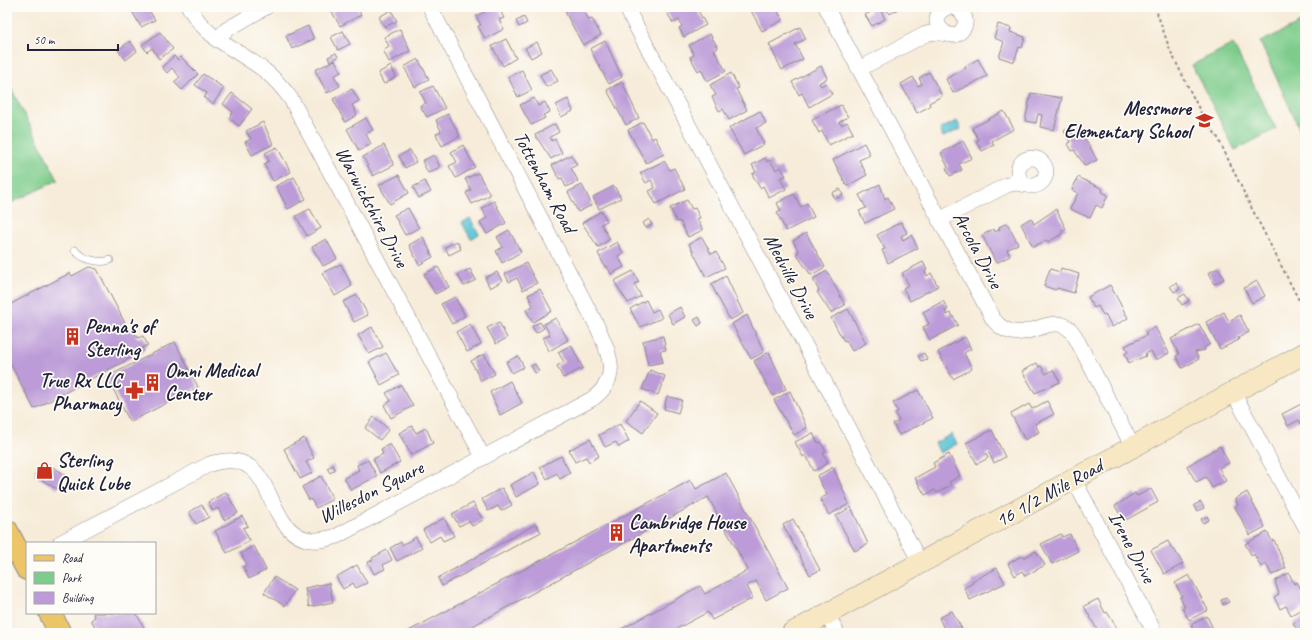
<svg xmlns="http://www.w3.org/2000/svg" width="1312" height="640" viewBox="0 0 1312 640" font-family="Caveat,sans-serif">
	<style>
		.green { fill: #7dcc8b; stroke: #507763 }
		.water { fill: #5bc5d6; stroke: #3e7488 }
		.building { fill: #bc9bd8 }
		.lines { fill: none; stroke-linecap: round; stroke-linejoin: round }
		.lane-casing { stroke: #8c878a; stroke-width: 8 }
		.street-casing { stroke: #8c878a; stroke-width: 16 }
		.secondary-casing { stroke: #8c878a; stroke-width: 22 }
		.primary-casing { stroke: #8c878a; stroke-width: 24 }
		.path { stroke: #8c878a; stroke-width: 2; stroke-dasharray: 3 3; stroke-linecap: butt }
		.lane { stroke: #fff; stroke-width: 7 }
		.street { stroke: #fff; stroke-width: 15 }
		.secondary { stroke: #f7e8c3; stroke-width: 21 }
		.primary { stroke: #ecc569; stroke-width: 22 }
		.labels { text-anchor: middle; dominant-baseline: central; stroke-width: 3.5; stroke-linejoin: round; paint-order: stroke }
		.poi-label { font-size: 20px; font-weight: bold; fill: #22223b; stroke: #fdfcf7; text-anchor: start }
		.street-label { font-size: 20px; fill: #22223b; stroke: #fdfcf7 }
	</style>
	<rect width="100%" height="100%" fill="#fdfcf7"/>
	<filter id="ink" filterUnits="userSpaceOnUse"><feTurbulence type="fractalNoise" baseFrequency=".025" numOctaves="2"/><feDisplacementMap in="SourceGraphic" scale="8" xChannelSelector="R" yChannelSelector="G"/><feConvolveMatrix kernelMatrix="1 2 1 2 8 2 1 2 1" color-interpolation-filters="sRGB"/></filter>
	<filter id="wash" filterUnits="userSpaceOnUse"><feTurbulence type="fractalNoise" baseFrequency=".012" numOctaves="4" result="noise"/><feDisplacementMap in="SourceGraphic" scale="16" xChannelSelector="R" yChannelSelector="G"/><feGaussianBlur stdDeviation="0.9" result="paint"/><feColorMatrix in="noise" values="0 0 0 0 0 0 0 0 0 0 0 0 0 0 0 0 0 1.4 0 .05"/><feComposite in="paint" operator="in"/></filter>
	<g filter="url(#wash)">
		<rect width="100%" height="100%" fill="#f7ecd9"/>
		<path class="green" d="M1305 21V141L1260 42Z
			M1233 44 1276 129 1235 150 1192 65Z
			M11 88 58 180 7 205V90Z"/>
		<path class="water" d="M957 121 961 129 943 137 940 129Z
			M470 218 479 234 471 239 462 223Z
			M952 434 957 444 940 453 935 443Z"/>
		<g id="blocks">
			<path class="building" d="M132 7H147L155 20 141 27 130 8Z
				M341 7H357L361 15 340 26 332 12Z
				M494 7H498L504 18 499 20 504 29 485 39 478 26 481 25 476 16Z
				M574 7H582L589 20 592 19 601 35 583 45 565 12Z
				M674 7H696L706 25 684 37 679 28 682 26 679 20 673 23 666 11Z
				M749 7H775L783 20 762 31Z
				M869 7H897L898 9 890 14 886 8 881 11 885 19 872 26 865 15 871 12Z
				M391 10 397 21 385 27 379 17Z
				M524 17 527 23 519 27 516 21Z
				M998 24 1011 28 1010 32 1025 37 1022 48 1019 47 1014 62 999 57 1004 42 994 38Z
				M308 26 314 39 292 49 286 36Z
				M800 27 806 39 795 44 803 59 782 70 769 44Z
				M400 29 410 51 389 62 383 50 389 46 384 37Z
				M343 31 350 44 338 50 331 37Z
				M160 32 173 49 159 59 152 48 147 52 142 45Z
				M710 34 718 48 714 50 726 71 707 81 701 69 698 71 690 57 694 55 689 45Z
				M506 39 516 58 503 66 492 46Z
				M130 41 137 51 126 60 118 50Z
				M605 41 622 77 609 84 590 49Z
				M537 42 542 52 531 58 525 48Z
				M336 53 338 57 330 62 328 57Z
				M174 56 178 60 181 57 198 74 182 90 174 82 180 77 172 68 167 73 162 67Z
				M418 59 429 79 415 87 404 67Z
				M978 59 987 76 953 93 946 79 966 68 965 66Z
				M335 60 341 72 334 76 340 86 327 93 315 70Z
				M391 66 396 77 384 84 378 73Z
				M821 66 827 78 819 83 821 86 826 83 832 94 809 107 802 93 799 95 792 82Z
				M551 69 558 81 546 87 540 75Z
				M522 70 532 90 518 97 508 77Z
				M929 72 942 96 929 103 930 106 917 113 901 84 913 77 918 86 922 84 919 78Z
				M731 73 739 88 736 89 747 110 729 120 723 109 719 111 712 97 716 95 710 85Z
				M203 74 224 88 213 104 204 98 207 93 195 85Z
				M622 82 639 118 626 125 607 90Z
				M433 86 445 108 427 117 420 106 426 103 420 92Z
				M352 89 359 101 352 105 357 115 345 122 333 99Z
				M232 93 252 109 239 126 229 118 233 112 223 104Z
				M1031 93 1062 98 1054 130 1040 127 1042 115 1038 114 1036 123 1025 121Z
				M534 98 538 106 545 102 550 112 543 115 545 118 531 125 520 105Z
				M568 99 573 111 561 117 556 105Z
				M841 105 848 117 839 122 841 125 847 122 853 133 829 145 822 131 819 133 812 120Z
				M760 111 766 123 756 128 764 144 744 155 729 128Z
				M1004 111 1014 129 992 141 994 145 982 151 976 141 979 140 972 128Z
				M448 114 460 136 442 146 436 134 441 131 436 120Z
				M366 118 373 130 366 134 371 144 359 151 347 129Z
				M263 122 273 144 252 155 245 142 251 139 246 131Z
				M643 122 652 139 655 137 664 154 646 163 628 130Z
				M555 124 559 132 550 137 552 141 555 139 562 153 551 159 535 135Z
				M1077 124 1097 160 1085 166 1074 150 1072 151 1068 144 1070 142 1064 131Z
				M963 141 972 158 959 164 962 170 950 176 946 168 948 167 941 153Z
				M864 143 870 155 859 160 867 175 847 186 833 160Z
				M384 145 394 165 373 176 363 157Z
				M463 145 475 167 456 178 449 166 457 162 451 152Z
				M277 147 291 172 273 181 264 164 269 161 265 153Z
				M410 150 416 162 405 168 399 156Z
				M434 155 440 167 428 173 422 161Z
				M571 155 577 165 571 168 578 181 566 187 562 178 559 179 552 165Z
				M765 158 767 162 770 160 776 170 781 167 786 176 780 178 786 189 769 198 763 186 760 188 752 174 756 172 752 165Z
				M664 161 670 170 674 168 685 189 656 204 649 191 655 188 651 180 646 183 640 173Z
				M478 173 490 195 472 204 466 193 471 190 465 179Z
				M399 175 409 193 390 204 379 185Z
				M294 177 306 199 288 209 276 186Z
				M1078 177 1103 189 1102 192 1108 195 1102 208 1096 205 1090 218 1070 209 1078 193 1072 190Z
				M425 181 431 192 419 198 413 187Z
				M880 184 885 199 888 197 894 209 865 223 859 211 866 208 859 195Z
				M582 185 592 205 578 212 568 192Z
				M614 186 621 198 599 209 593 197Z
				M840 189 843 195 835 199 832 193Z
				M794 194 801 207 807 203 814 217 786 231 777 213 781 211 777 203Z
				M687 200 692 209 695 208 700 218 697 219 703 230 688 237 680 221 677 222 670 208Z
				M494 201 506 223 487 234 480 222 487 218 482 208Z
				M408 208 419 228 405 235 394 215Z
				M310 209 321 228 307 236 296 216Z
				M1056 209 1066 229 1061 232 1062 234 1048 242 1046 240 1033 247 1021 224 1031 218 1034 224Z
				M601 211 607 221 601 224 610 239 598 247 582 223Z
				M649 219 652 225 646 228 643 223Z
				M901 222 907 233 901 236 903 240 911 235 918 248 888 263 882 250 885 249 877 235Z
				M1007 223 1018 244 1007 250 1010 256 996 263 982 235 994 229 995 232 1000 229 999 227Z
				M509 230 521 252 502 263 496 251 503 247 497 237Z
				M806 233 825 267 811 275 796 254 799 252 793 241Z
				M423 237 433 257 419 265 409 245Z
				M702 237 711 254 716 252 725 268 706 277 689 244Z
				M326 239 337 259 323 266 312 247Z
				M457 241 461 249 449 255 445 247Z
				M617 242 623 253 618 256 624 267 611 274 607 266 605 267 598 253Z
				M923 262 927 270 925 271 927 276 931 273 938 286 910 301 903 288 909 285 902 273Z
				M526 263 537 283 523 290 517 278 509 282 505 274Z
				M341 264 352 286 335 296 322 273Z
				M89 267 97 269 129 331 132 329 138 338 143 336 148 345 142 348 144 351 34 409 7 357V306L70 273 72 276Z
				M438 267 449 287 435 294 424 274Z
				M1061 268 1079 274 1074 293 1057 288 1056 290 1044 286 1050 269 1060 272Z
				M1218 268 1224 279 1214 284 1208 273Z
				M470 269 476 280 464 286 458 275Z
				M633 271 639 282 634 284 641 296 628 303 614 281Z
				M827 271 845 305 831 313 817 292 819 291 813 279Z
				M497 272 502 281 490 288 485 278Z
				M726 276 743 313 730 320 711 284Z
				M1257 281 1265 296 1252 303 1244 288Z
				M1177 283 1180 289 1174 292 1170 286Z
				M1110 285 1128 318 1112 327 1105 314 1103 315 1098 306 1094 308 1088 297Z
				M540 289 552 311 533 322 526 310 533 306 528 295Z
				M1185 294 1189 301 1182 305 1178 298Z
				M357 295 368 315 354 322 343 302Z
				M455 297 465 316 452 324 441 304Z
				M646 300 652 312 658 309 662 318 640 327 630 309Z
				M943 301 948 309 945 311 947 315 951 313 958 325 930 340 923 327 929 324 923 312Z
				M680 307 685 317 673 324 668 314Z
				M848 309 866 343 852 351 846 340 844 341 831 318Z
				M1224 312 1229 321 1240 315 1249 332 1238 338 1239 340 1220 349 1206 322Z
				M747 315 764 352 751 359 732 324Z
				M699 317 702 323 698 326 694 320Z
				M556 318 568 340 549 351 543 338 550 335 544 324Z
				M499 322 507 338 496 344 487 328Z
				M540 322 544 328 536 333 532 326Z
				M470 324 481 344 467 352 456 332Z
				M1199 324 1210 344 1204 348 1205 350 1195 352 1199 359 1182 368 1176 356 1179 354 1171 339Z
				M372 327 383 347 369 354 358 335Z
				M1155 327 1169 353 1156 360 1151 351 1145 354 1146 356 1129 363 1125 354 1128 352 1125 346 1147 335 1145 332Z
				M663 336 666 350 660 351 663 362 648 365 643 341Z
				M965 337 971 349 964 353 972 369 953 379 938 352Z
				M175 342 198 387 130 422 107 377Z
				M571 345 583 368 563 378 557 366 564 362 558 352Z
				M769 352 786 389 773 396 754 361Z
				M386 353 399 375 381 385 369 362Z
				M924 353 927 359 921 361 918 356Z
				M484 354 495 374 481 381 471 361Z
				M518 356 524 367 512 373 506 362Z
				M1037 363 1039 367 1041 366 1046 374 1053 370 1060 382 1035 393 1022 371Z
				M535 364 539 371 535 373 531 366Z
				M650 370 665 376 658 395 642 389Z
				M510 381 522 403 500 415 490 392Z
				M401 385 413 406 391 418 384 405 391 401 386 393Z
				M918 390 933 418 899 435 893 424 899 421 895 413 898 412 893 403Z
				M790 391 807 428 794 435 774 400Z
				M667 396 682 400 678 413 664 409Z
				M1305 399V422L1301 424 1299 420 1288 426 1282 414 1303 403 1302 401Z
				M640 401 657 413 643 433 626 421Z
				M1047 401 1054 414 1035 424 1039 432 1025 440 1011 414 1029 404 1032 409Z
				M374 417 389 429 380 440 365 428Z
				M620 424 629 441 619 447 616 442 605 447 599 435Z
				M412 426 416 433 426 428 433 443 411 455 399 433Z
				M992 430 1005 457 994 463 989 453 986 454 988 458 977 464 966 443Z
				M813 433 818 443 821 442 826 452 823 453 828 463 814 471 806 455 803 457 795 442Z
				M304 438 314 458 306 462 312 473 300 479 284 449Z
				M590 439 599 456 589 462 586 457 575 462 569 450Z
				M390 444 400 462 380 473 373 459 383 454 381 449Z
				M1220 446 1229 463 1219 468 1226 481 1212 488 1206 477 1196 482 1187 466Z
				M949 454 960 476 949 482 951 485 937 493 935 490 925 495 915 478 935 467 933 463Z
				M561 456 570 473 560 479 557 473 547 479 540 467Z
				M368 460 377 476 351 490 344 478 359 470 357 465Z
				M43 461 66 475 57 489 34 475Z
				M333 465 335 470 330 473 327 468Z
				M833 467 849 504 829 515 820 499 827 495 817 476Z
				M534 472 540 484 516 497 510 485Z
				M726 473 788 588 766 600 756 581 747 586 753 598 712 620 708 612 669 633H614L700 586 705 594 748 570 708 497 460 633H405L691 480 696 489Z
				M321 476 333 499 316 508 311 499 309 500 302 487Z
				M502 488 512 505 501 511 498 506 488 511 482 499Z
				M1151 489 1158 502 1124 521 1115 506 1135 493 1137 496Z
				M226 492 238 513 224 520 218 508 213 511 208 502Z
				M1247 492 1265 527 1250 535 1235 507 1238 505 1235 499Z
				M1201 502 1204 508 1197 511 1194 505Z
				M473 503 483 520 472 526 469 521 459 526 452 514Z
				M202 505 209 517 196 524 189 512Z
				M851 507 868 544 855 551 836 516Z
				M242 516 248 526 243 528 250 541 227 553 215 531Z
				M1207 516 1209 520 1203 523 1201 519Z
				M444 518 454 536 443 541 440 536 430 542 423 530Z
				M793 519 820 570 810 575 783 525Z
				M536 524 541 532 442 586 438 578Z
				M1267 532 1272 541 1274 540 1286 568 1272 575 1266 564 1261 567 1254 554 1252 556 1245 544Z
				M1061 534 1062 537 1070 534 1078 551 1052 564 1041 544Z
				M416 537 422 548 397 561 390 548 401 542 402 545Z
				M1168 541 1172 549H1174L1183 564 1164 574 1151 550Z
				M254 546 266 570 249 579 243 567 247 565 241 553Z
				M387 550 392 560 383 565 385 569 374 574 368 562 373 560 372 558Z
				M1036 551 1045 565 1025 576 1022 571 1015 576 1008 564 1021 556 1023 558Z
				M357 565 367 583 356 588 353 583 343 589 336 577Z
				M997 568 1005 583 970 600 964 588 973 583 972 581Z
				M1289 573 1294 584 1297 582 1303 593 1301 595 1305 603V607L1291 615 1286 606 1280 609 1274 597 1279 594 1275 581Z
				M1189 575 1208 610 1189 620 1182 608 1185 607 1180 597 1182 596 1175 583Z
				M274 577 295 590 285 606 264 593Z
				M329 583 333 602 309 607 305 588Z
				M1226 598 1229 602 1223 605 1221 600Z
				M1098 599 1105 613 1107 612 1119 631 1115 633H1099L1084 606Z
				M952 611 962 629 955 633H946L939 618Z
				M93 613H136L147 633H99L91 620 95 617Z
				M1207 616 1215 633H1195L1191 625Z
				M1305 617V633H1299L1293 623Z"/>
		</g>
	</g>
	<g filter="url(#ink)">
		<use href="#blocks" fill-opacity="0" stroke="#8c878a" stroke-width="1"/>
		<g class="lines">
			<defs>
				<path id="lane" d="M75 250C81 259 100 264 110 260"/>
				<path id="street" d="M189 7C207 40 235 48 264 70 274 78 283 88 291 99L483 457
					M626 7 921 564
					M826 7 993 319C1019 352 1047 312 1068 328 1072 331 1075 336 1077 340L1133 447
					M949 7C920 15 951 51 964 27 968 18 962 10 954 7
					M217 40 226 30 266 7
					M859 69 926 34 935 32 946 34
					M1018 172a14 14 0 1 1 28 0a14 14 0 1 1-28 0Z
					M939 220 1007 185 1016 183 1026 185
					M1233 392 1305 526
					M1074 480 1155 633
					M60 543 210 464C277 443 261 526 306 539 316 542 327 539 337 536L592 399C622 378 609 353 597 326L430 7
					M827 614 837 633"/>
				<path id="secondary" d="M792 633 1305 353"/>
				<path id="primary" d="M7 531 27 569
					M50 613 60 633"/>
			</defs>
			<use href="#lane" class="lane-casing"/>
			<use href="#street" class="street-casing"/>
			<use href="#secondary" class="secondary-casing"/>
			<use href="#primary" class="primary-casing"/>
			<path class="path" d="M1155 7 1170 50 1203 117 1217 136 1248 201 1305 312"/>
			<use href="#lane" class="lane"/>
			<use href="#street" class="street"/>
			<use href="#secondary" class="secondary"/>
			<use href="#primary" class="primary"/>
		</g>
	</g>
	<defs>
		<symbol id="school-bare" viewBox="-9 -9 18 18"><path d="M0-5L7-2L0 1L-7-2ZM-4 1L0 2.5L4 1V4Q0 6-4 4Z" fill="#c8321e" stroke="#fdfcf7" stroke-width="2.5" paint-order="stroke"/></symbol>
		<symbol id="building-bare" viewBox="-9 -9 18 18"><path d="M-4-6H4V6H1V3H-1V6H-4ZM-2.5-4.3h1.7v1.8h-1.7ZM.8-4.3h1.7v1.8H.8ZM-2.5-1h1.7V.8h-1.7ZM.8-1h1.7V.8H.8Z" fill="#c8321e" stroke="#fdfcf7" stroke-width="2.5" paint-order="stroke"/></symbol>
		<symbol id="pharmacy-bare" viewBox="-9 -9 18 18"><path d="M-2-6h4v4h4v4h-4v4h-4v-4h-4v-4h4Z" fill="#c8321e" stroke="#fdfcf7" stroke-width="2.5" paint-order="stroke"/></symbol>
		<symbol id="shop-bare" viewBox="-9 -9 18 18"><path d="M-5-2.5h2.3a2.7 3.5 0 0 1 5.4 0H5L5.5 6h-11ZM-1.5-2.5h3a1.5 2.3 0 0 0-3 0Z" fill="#c8321e" stroke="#fdfcf7" stroke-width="2.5" paint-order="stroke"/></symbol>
	</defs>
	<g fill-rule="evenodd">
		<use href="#school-bare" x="1192" y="108" width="25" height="25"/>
		<use href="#building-bare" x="60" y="324" width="25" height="25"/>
		<use href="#building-bare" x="140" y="370" width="25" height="25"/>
		<use href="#pharmacy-bare" x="122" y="378" width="25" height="25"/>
		<use href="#shop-bare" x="32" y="458" width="25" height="25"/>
		<use href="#building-bare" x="604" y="520" width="25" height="25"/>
	</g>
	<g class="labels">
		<g class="poi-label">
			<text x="1191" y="108" text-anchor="end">Messmore<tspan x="1191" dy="23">Elementary School</tspan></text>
			<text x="85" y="326">Penna's of<tspan x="85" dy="23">Sterling</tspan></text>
			<text x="165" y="370">Omni Medical<tspan x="165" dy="23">Center</tspan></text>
			<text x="121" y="380" text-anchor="end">True Rx LLC<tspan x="121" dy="23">Pharmacy</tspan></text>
			<text x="57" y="460">Sterling<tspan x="57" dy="23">Quick Lube</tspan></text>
			<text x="629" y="522">Cambridge House<tspan x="629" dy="23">Apartments</tspan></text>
		</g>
		<g class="street-label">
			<text transform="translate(545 182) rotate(62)">Tottenham Road</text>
			<text transform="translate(372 207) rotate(62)">Warwickshire Drive</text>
			<text transform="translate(978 250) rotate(62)">Arcola Drive</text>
			<text transform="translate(791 276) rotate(62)">Medville Drive</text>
			<text transform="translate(371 492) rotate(-27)">Willesdon Square</text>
			<text transform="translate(1049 493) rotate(-29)">16 1/2 Mile Road</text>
			<text transform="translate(1132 547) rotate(62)">Irene Drive</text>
		</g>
	</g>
	<rect width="1312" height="640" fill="none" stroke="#fdfcf7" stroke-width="24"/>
	<rect x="26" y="542" width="130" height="72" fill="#fdfcf7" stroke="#a5a5ac"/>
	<rect x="34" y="555" width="20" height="6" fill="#ecc569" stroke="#a5a5ac"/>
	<text x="62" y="562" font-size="12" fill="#22223b">Road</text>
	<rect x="34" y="572" width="20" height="12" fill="#7dcc8b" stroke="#a5a5ac"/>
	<text x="62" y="582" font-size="12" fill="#22223b">Park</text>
	<rect x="34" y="592" width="20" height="12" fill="#bc9bd8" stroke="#a5a5ac"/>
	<text x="62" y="602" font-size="12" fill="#22223b">Building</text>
	<path d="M28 44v6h90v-6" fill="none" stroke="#22223b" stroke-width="2"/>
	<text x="34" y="44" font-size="12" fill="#22223b" stroke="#fdfcf7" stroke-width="3" paint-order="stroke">50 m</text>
</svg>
